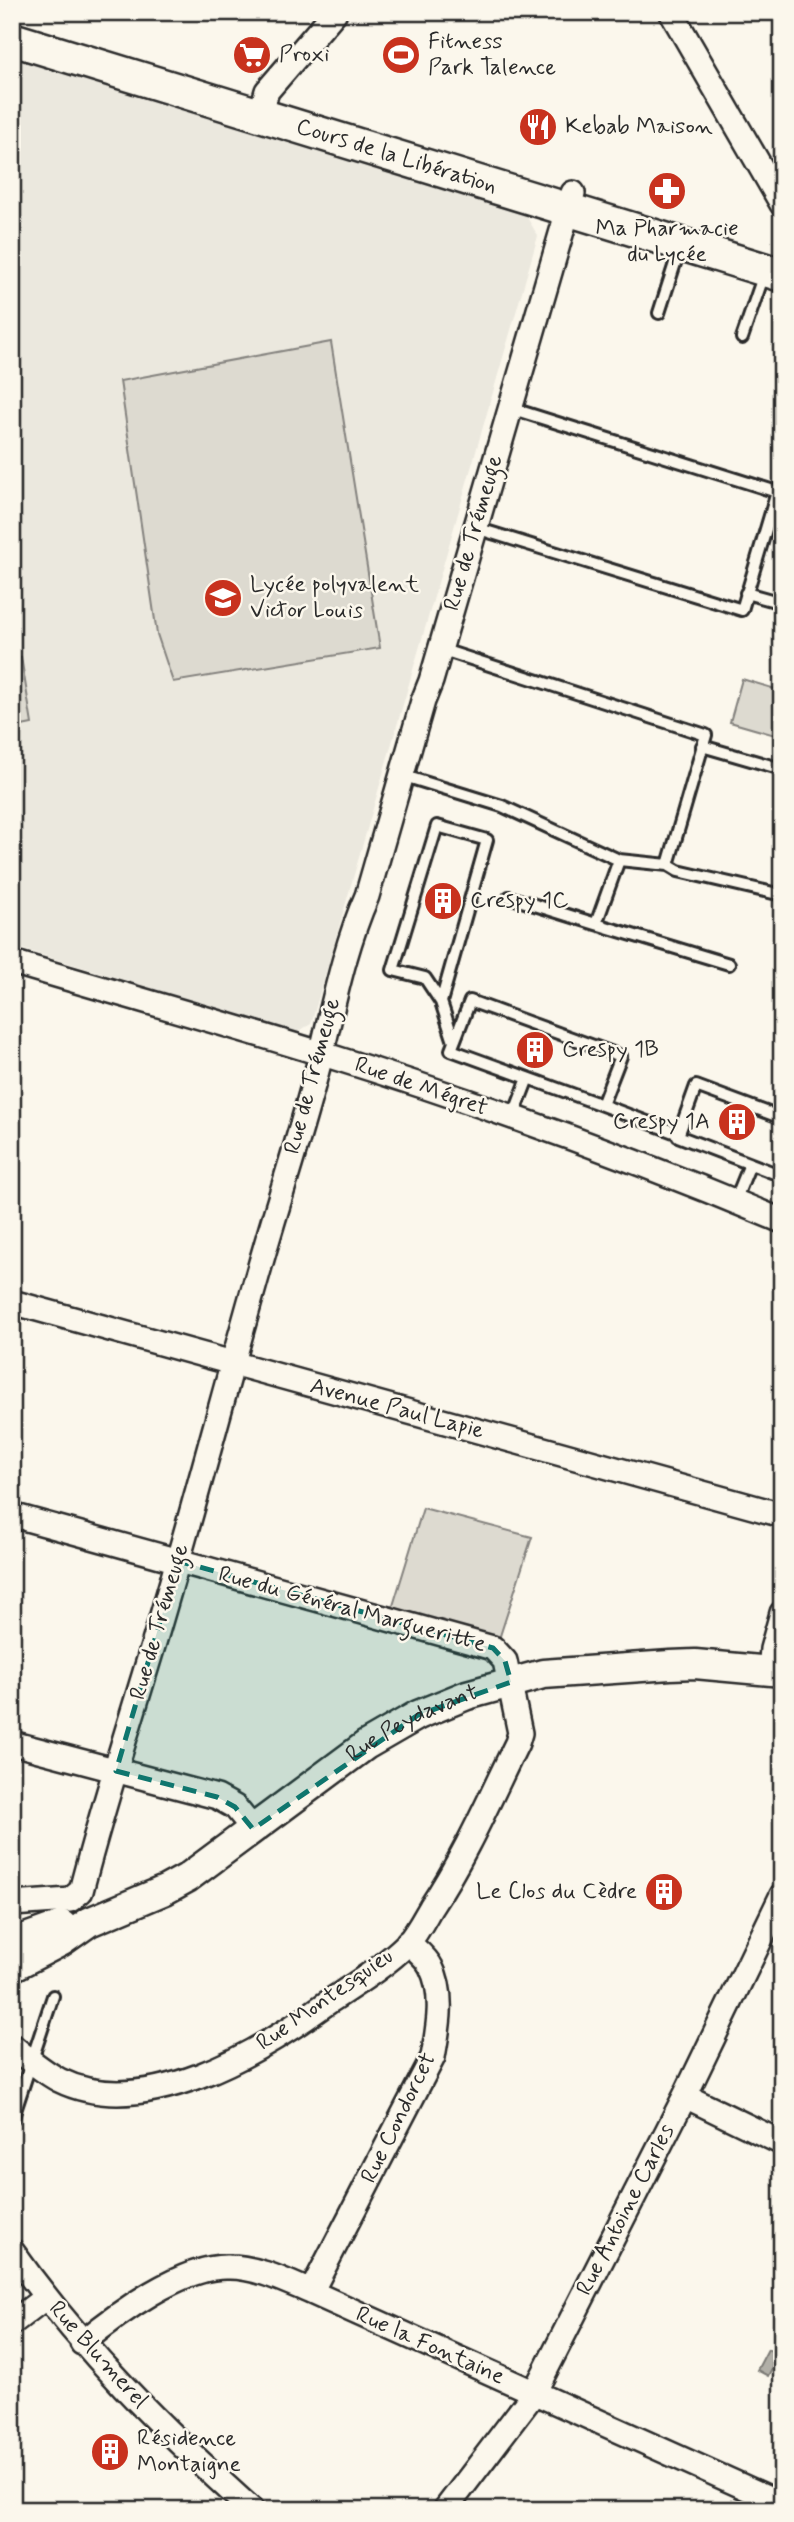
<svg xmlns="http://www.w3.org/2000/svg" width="794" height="2522" viewBox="0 0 794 2522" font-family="Mynerve,sans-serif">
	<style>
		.built { fill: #ebe8de }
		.green { fill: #dddad0; stroke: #84827e; stroke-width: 2 }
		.water { fill: #b1afa7; stroke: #7b7a75; stroke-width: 2 }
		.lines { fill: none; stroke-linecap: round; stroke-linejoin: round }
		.service-casing { stroke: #2b2b2b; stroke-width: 16 }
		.minor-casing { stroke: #2b2b2b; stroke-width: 28 }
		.tertiary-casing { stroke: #2b2b2b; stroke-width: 33 }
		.secondary-casing { stroke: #2b2b2b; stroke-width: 37 }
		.service { stroke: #fbf7ec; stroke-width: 10 }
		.minor { stroke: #fbf7ec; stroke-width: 23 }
		.tertiary { stroke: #fbf7ec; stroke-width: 28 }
		.secondary { stroke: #fbf7ec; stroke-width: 32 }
		.marked { fill: #0f766e; fill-opacity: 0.2; stroke: #0f766e; stroke-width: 5; stroke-dasharray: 14 9; stroke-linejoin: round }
		.labels { text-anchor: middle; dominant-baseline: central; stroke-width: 5; stroke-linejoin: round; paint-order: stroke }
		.poi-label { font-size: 23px; fill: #2b2b2b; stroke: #fbf7ec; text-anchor: start }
		.street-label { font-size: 23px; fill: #2b2b2b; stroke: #fbf7ec }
	</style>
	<rect width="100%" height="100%" fill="#fbf7ec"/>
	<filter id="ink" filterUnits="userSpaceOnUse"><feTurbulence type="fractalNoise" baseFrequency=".0143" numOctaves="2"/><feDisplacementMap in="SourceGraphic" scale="14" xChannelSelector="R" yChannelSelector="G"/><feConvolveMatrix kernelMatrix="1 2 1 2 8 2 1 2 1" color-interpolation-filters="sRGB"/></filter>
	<g filter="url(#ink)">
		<path class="built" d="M12 55 522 209 538 236 311 1024 297 1032 12 946Z"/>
		<path class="green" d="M331 342 380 648 173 682 157 634 120 381Z
			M12 656 21 657 32 724 12 728Z
			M742 679 782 691V737L730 722Z
			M423 1508 532 1537 499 1639 392 1609Z"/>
		<path class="water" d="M768 2349 779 2355 768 2376 757 2370Z"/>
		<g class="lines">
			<defs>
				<path id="service" d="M659 313 678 254
					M742 338 762 280
					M476 528 742 610 777 492 510 408
					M746 593 782 603
					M702 746 782 769
					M401 775 502 806 619 860 668 865 706 735 440 649
					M668 865 678 871 782 895
					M509 897 596 924 619 860
					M596 924 729 964
					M470 1001 621 1056 602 1105 451 1050Z
					M441 1002 487 840 437 826 393 970 425 978 441 1002 454 1042
					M602 1105 679 1134
					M513 1117 528 1078
					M782 1118 696 1086 678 1136 782 1176
					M735 1201 750 1164
					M12 2120 53 1996"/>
				<path id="minor" d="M671 12 782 204
					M260 115 267 91 335 12
					M12 962C116 993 220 1022 323 1054 478 1102 632 1158 782 1221
					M12 1302 782 1515
					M12 1515 493 1648 505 1661 520 1733 517 1743C490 1798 465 1856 431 1907 424 1919 417 1933 408 1943 385 1966 354 1985 327 2003 260 2052 144 2122 59 2080 42 2071 27 2058 12 2046
					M770 1671 772 1649 782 1613
					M12 1743 217 1797 235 1807 253 1829
					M12 1904 70 1900 81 1891C105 1797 136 1705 163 1612 197 1497 227 1381 260 1266 279 1198 302 1131 319 1063 333 1007 344 948 367 896L423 701 431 681 573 193
					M685 2096 782 2143
					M12 2251C80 2348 164 2431 252 2510
					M311 2292 433 2057C438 2029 445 1994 431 1967 427 1958 415 1949 408 1942
					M12 2323 46 2297
					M82 2343C117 2314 183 2265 229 2267 257 2267 285 2281 311 2292L782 2504
					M445 2510 534 2393 685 2096 782 1895"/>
				<g id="tertiary">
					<path d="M12 1943 62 1925"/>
					<path id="s1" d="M12 1967 62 1941 89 1922 165 1890 187 1878 366 1745 418 1715 467 1695 543 1674 670 1665 695 1664 782 1672"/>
				</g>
				<g id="secondary">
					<path id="s2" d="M12 39 782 275"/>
				</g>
			</defs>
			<use href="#service" class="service-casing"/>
			<use href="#minor" class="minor-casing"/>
			<use href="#tertiary" class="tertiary-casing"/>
			<use href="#secondary" class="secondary-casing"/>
			<use href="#service" class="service"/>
			<use href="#minor" class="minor"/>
			<use href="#tertiary" class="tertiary"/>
			<use href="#secondary" class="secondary"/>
		</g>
	</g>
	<path class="marked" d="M178 1561 493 1648 505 1661 511 1682 418 1715 253 1829 235 1807 217 1797 116 1771Z"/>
	<defs>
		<symbol id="supermarket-disc" viewBox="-11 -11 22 22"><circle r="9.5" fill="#c8321e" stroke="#fbf7ec"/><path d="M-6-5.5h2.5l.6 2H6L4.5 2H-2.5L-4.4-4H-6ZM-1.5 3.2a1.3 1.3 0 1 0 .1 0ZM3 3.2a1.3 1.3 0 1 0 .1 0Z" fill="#fff"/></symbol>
		<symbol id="stadium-disc" viewBox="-11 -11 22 22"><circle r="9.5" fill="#c8321e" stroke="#fbf7ec"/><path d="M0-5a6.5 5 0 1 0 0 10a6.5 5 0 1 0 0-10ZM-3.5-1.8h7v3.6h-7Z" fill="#fff"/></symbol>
		<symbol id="restaurant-disc" viewBox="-11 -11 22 22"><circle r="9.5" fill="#c8321e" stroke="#fbf7ec"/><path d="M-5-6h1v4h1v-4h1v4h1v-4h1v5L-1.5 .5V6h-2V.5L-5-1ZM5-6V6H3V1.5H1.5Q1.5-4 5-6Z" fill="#fff"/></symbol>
		<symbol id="pharmacy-disc" viewBox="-11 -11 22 22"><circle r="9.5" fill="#c8321e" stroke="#fbf7ec"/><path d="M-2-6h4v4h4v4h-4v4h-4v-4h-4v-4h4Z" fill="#fff"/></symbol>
		<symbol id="school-disc" viewBox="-11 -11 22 22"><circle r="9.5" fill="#c8321e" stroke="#fbf7ec"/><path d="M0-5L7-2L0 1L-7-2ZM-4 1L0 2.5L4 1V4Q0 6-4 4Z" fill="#fff"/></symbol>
		<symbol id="building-disc" viewBox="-11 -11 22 22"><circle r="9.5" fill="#c8321e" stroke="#fbf7ec"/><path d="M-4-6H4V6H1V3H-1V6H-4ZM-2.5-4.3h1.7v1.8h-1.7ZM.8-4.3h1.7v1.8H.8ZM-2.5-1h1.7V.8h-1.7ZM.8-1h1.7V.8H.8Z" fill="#fff"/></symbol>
	</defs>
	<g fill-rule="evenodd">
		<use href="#supermarket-disc" x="230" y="33" width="44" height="44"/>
		<use href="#stadium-disc" x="379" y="33" width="44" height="44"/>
		<use href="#restaurant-disc" x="516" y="105" width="44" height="44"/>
		<use href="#pharmacy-disc" x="645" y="169" width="44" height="44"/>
		<use href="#school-disc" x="201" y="576" width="44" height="44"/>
		<use href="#building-disc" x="421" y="879" width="44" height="44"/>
		<use href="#building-disc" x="513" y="1028" width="44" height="44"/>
		<use href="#building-disc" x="715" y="1100" width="44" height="44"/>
		<use href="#building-disc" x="642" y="1870" width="44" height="44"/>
		<use href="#building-disc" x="88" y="2430" width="44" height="44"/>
	</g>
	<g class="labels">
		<g class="poi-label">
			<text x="428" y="42">Fitness<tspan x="428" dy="26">Park Talence</tspan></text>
			<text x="279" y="55">Proxi</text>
			<text x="565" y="127">Kebab Maison</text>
			<text x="667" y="229" text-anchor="middle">Ma Pharmacie<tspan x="667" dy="26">du Lycée</tspan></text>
			<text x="250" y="585">Lycée polyvalent<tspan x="250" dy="26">Victor Louis</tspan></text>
			<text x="470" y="901">Crespy 1C</text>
			<text x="562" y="1050">Crespy 1B</text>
			<text x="710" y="1122" text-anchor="end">Crespy 1A</text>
			<text x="637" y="1892" text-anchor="end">Le Clos du Cèdre</text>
			<text x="137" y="2439">Résidence<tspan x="137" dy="26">Montaigne</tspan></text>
		</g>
		<g class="street-label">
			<text stroke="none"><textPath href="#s2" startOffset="402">Cours de la Libération</textPath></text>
			<text transform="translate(474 533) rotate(-74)">Rue de Trémeuge</text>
			<text transform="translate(313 1076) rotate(-75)">Rue de Trémeuge</text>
			<text transform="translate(421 1087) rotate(19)">Rue de Mégret</text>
			<text transform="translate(397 1409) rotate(15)">Avenue Paul Lapie</text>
			<text transform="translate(352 1610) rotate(15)">Rue du Général Margueritte</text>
			<text transform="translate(160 1622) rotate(-74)">Rue de Trémeuge</text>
			<text stroke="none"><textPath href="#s1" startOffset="471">Rue Peydavant</textPath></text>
			<text transform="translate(325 2000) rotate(-35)">Rue Montesquieu</text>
			<text transform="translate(399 2118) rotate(-64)">Rue Condorcet</text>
			<text transform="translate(626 2210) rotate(-63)">Rue Antoine Carles</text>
			<text transform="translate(430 2346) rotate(24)">Rue la Fontaine</text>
			<text transform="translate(98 2355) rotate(48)">Rue Blumerel</text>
		</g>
	</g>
	<rect width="794" height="2522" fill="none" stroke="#fbf7ec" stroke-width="42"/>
	<rect x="21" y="21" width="752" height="2480" fill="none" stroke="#2b2b2b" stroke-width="2.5" filter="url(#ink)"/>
</svg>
